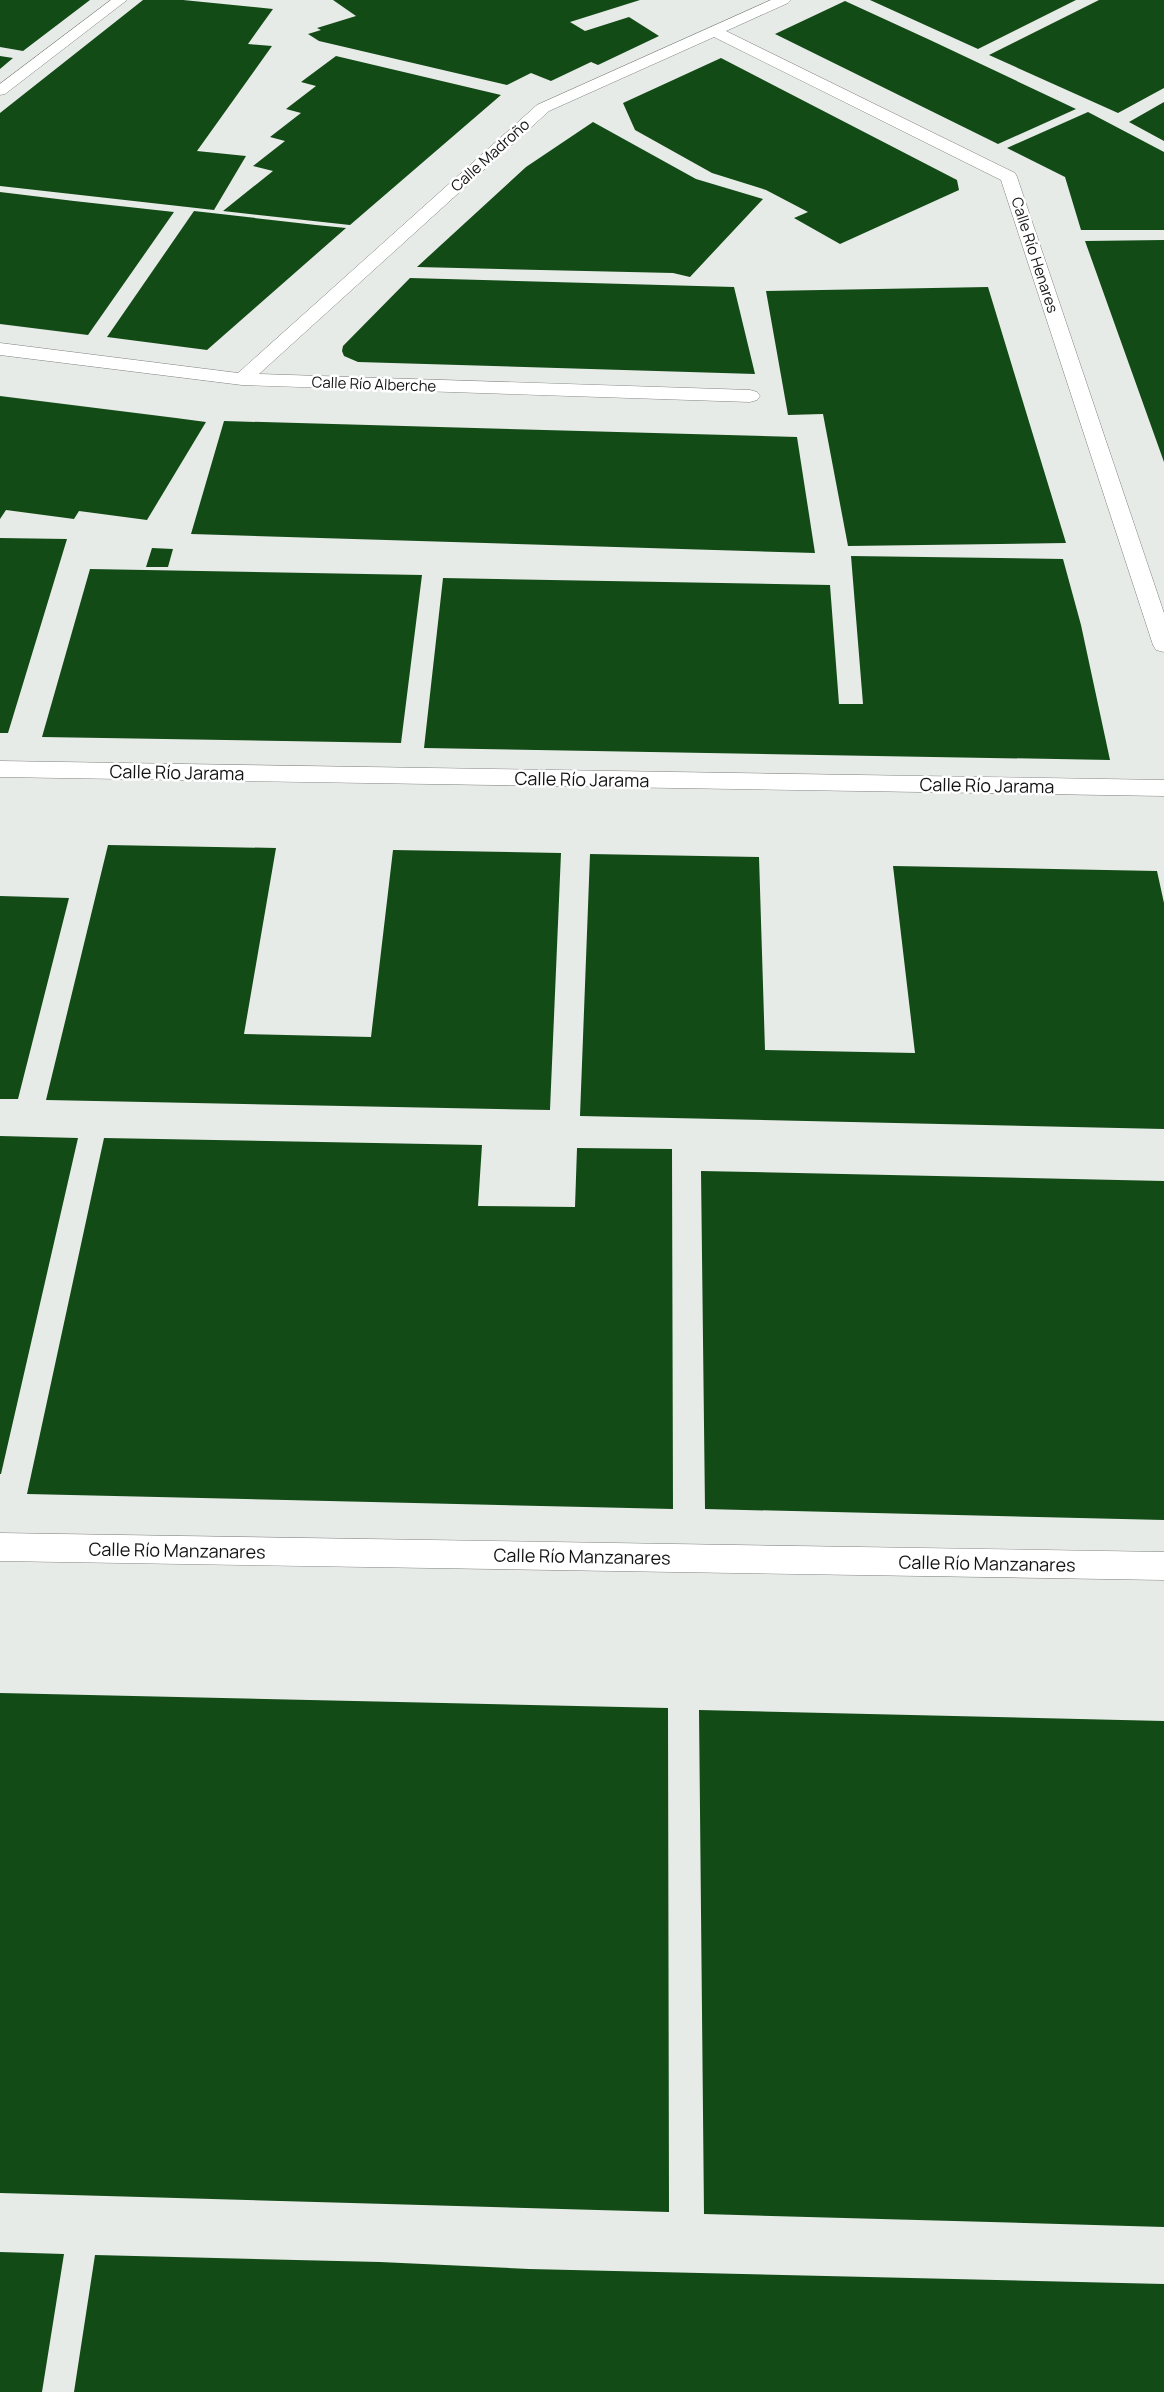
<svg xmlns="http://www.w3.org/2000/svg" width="1164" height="2392" viewBox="0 0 1164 2392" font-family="Manrope,sans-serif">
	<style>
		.building { fill: #134b17 }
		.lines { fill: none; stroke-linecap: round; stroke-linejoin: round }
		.lane-casing { stroke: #7f827f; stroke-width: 1 }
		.street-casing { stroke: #7f827f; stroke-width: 1 }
		.lane { fill: #fff; fill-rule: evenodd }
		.street { fill: #fff; fill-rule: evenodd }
		.labels { text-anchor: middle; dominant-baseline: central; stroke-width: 5; stroke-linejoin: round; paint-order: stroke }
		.far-street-label { font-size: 15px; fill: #131413; stroke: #fff }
		.street-label { font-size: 18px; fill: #131413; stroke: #fff }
	</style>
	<rect width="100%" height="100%" fill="#e7ebe7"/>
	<path class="building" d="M0 0H90L23 51 0 47Z
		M143 0H183L273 9 248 44 272 46 197 151 246 156 214 210 0 186V113Z
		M333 0H640L570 22 585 31 629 17 659 36 598 65 591 62 551 81 531 73 507 85 319 41 308 34 321 30 317 28 356 16Z
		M870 0H1076L978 49Z
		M1099 0H1164V88L1118 113 989 55Z
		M845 1 930 40 1076 109 998 144 775 34Z
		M0 56 13 58 0 69Z
		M336 56 501 95 350 225 223 211 273 171 253 166 285 141 270 137 301 113 286 109 316 86 301 82Z
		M721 58 957 180 959 190 840 244 794 218 808 212 766 190 712 173 635 130 623 103Z
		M1164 102V141L1129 122Z
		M1088 112 1164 152V230H1081L1065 177 1007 148Z
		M593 122 696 179 763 199 690 277 673 273 417 267 526 167Z
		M0 192 74 201 174 212 88 335 0 324Z
		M194 211 316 225 346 228 207 350 107 337Z
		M1164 240V462L1085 241Z
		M410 278 734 287 755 374 358 362 344 356 342 351 343 346Z
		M988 287 1066 543 848 546 823 414 788 415 766 291Z
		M0 396 176 418 206 422 147 520 79 511 74 519 6 510 0 519Z
		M224 421 797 437 815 553 191 534Z
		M0 538 67 539 8 733H0Z
		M152 548 173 549 168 567H146Z
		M851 556 1063 559 1081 625 1110 760 424 748 443 578 830 585 839 704H863Z
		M90 569 422 575 401 743 42 737Z
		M108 845 276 848 244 1034 371 1037 393 850 561 853 550 1110 46 1100Z
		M590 854 759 857 765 1050 915 1053 893 866 1157 871 1164 903V1129L580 1116Z
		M0 896 69 898 18 1099H0Z
		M0 1136 78 1138 1 1474H0Z
		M104 1138 482 1145 478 1206 575 1207 577 1148 672 1149 673 1509 27 1494Z
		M701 1171 1164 1181V1520L705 1509Z
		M0 1693 668 1708 669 2212 0 2193Z
		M699 1710 1164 1721V2227L704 2214Z
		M0 2252 64 2254 42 2392H0Z
		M95 2255 380 2262 529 2269 1164 2284V2392H74Z"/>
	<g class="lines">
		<defs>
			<path id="lane" d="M111 0H127L5 94 0 95V84Z"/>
			<path id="street" d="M771 0H791L788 3 726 31 1015 173 1017 177 1164 613V652L1156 650 1153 645 1001 180 714 37 549 111 259 374 750 390 757 392 760 396 757 400 750 402 242 385 0 355V343L238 373 537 105Z
				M0 761 1164 780V796L0 777Z
				M0 1533 1164 1552V1580L0 1561Z"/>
		</defs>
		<use href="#lane" class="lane-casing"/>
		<use href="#street" class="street-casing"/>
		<use href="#lane" class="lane"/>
		<use href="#street" class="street"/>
	</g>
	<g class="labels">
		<g class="far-street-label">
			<text transform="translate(490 155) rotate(-42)">Calle Madroño</text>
			<text transform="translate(1035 255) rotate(72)">Calle Río Henares</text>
			<text transform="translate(374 384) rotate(2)">Calle Río Alberche</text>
		</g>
		<g class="street-label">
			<text transform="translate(177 772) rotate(1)">Calle Río Jarama</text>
			<text transform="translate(582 779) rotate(1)">Calle Río Jarama</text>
			<text transform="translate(987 785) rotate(1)">Calle Río Jarama</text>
			<text transform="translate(177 1550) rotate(1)">Calle Río Manzanares</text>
			<text transform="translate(582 1556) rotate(1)">Calle Río Manzanares</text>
			<text transform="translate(987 1563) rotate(1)">Calle Río Manzanares</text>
		</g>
	</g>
</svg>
